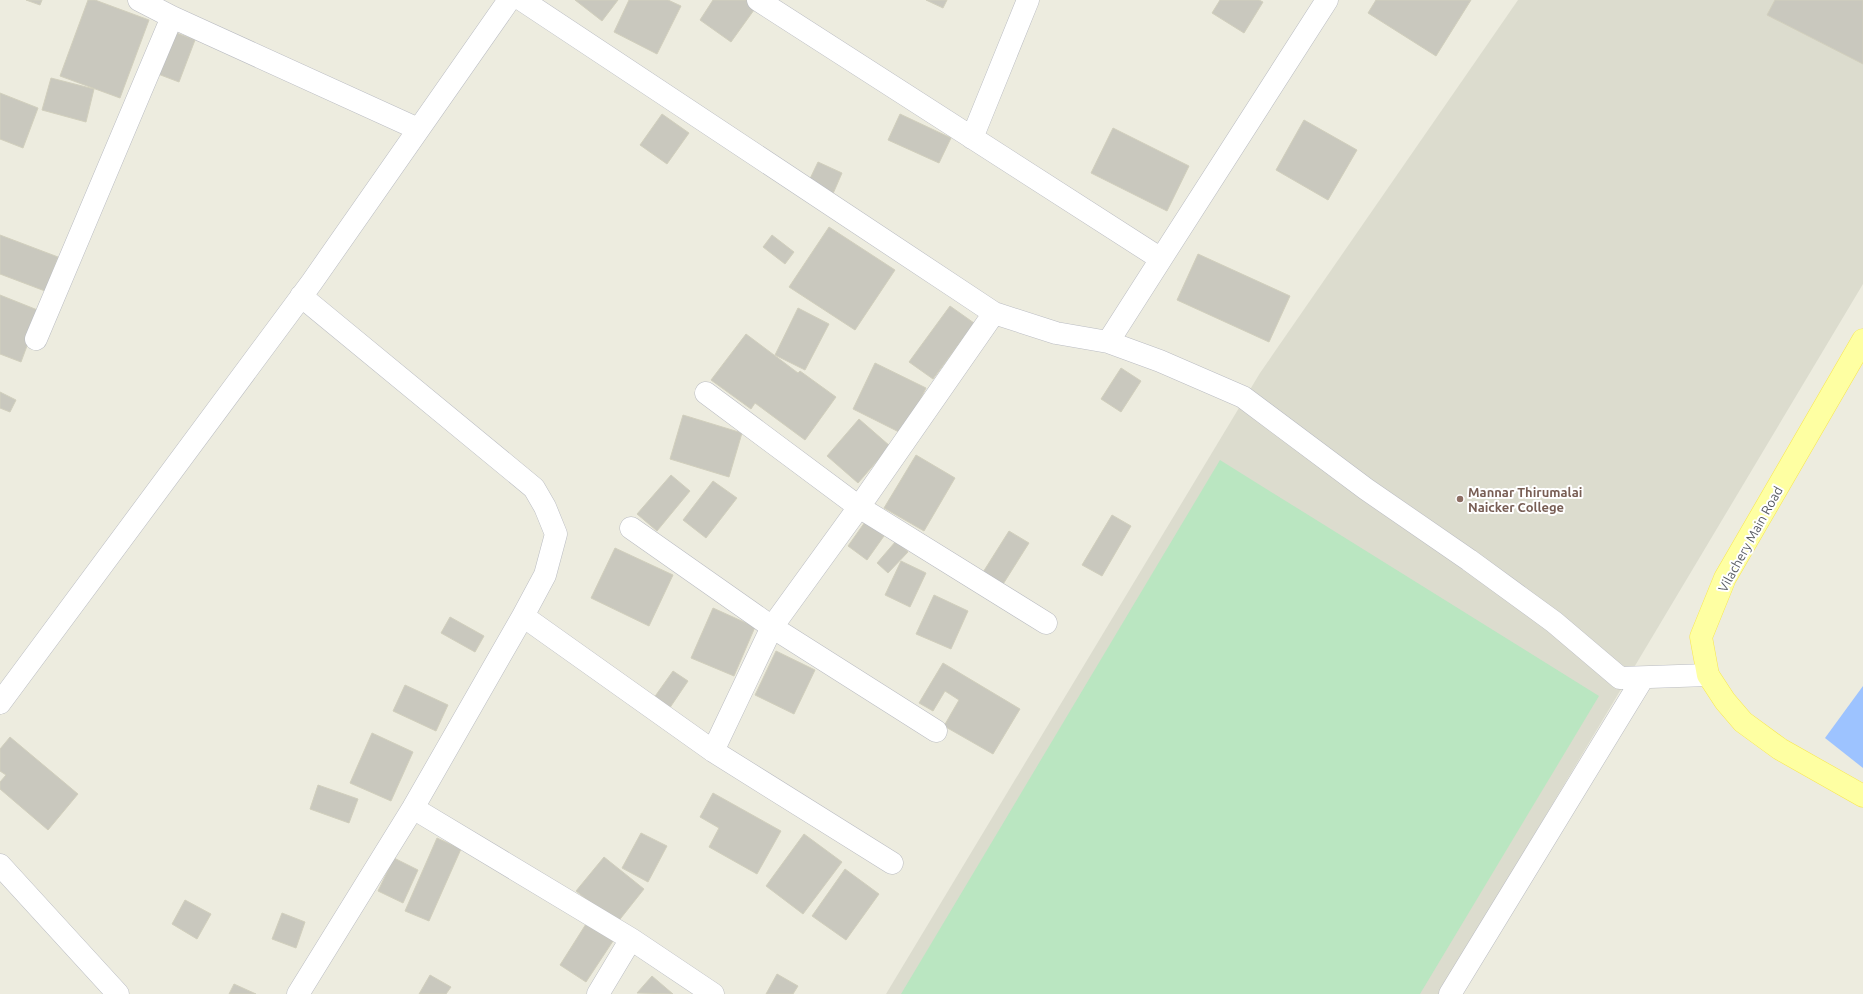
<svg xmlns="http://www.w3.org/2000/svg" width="1863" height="994" viewBox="0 0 1863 994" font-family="Ubuntu,sans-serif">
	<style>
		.education { fill: #dcdcce }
		.green { fill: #bae6c1 }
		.water { fill: #9dc3ff }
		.building { fill: #c9c8be; stroke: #d1cfbd }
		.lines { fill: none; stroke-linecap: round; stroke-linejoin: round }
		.minor-casing { stroke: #babcc2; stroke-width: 23 }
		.major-casing { stroke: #f9e74c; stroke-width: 23 }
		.minor { stroke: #fff; stroke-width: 22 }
		.major { stroke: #feffa2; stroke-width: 22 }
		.education-dot { fill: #8d6e63; stroke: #fff; stroke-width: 1.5 }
		.labels { text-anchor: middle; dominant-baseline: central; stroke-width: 4; stroke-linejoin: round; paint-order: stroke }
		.education-label { font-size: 13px; font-weight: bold; fill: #785e54; stroke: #fff; text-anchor: start }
		.street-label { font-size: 13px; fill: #585b62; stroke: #fff }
	</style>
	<rect width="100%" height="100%" fill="#edecdf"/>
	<path class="education" d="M1518 0H1863V284L1439 994H886L1260 373Z"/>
	<path class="green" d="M1220 460 1599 696 1420 994H901Z"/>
	<path class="water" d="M1863 686V768L1825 738Z"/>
	<path class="building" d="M26 0H42L40 5Z
		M88 0H95L149 20 120 98 60 76Z
		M575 0H618L602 21Z
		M629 0H668L681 6 657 54 614 32Z
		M713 0H754L759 3 731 42 700 20Z
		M926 0H947L943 8Z
		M1220 0H1259L1263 2 1244 33 1212 13Z
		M1376 0H1471L1436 56 1368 13Z
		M1775 0H1863V64L1767 15Z
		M174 32 195 40 179 82 158 74Z
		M51 78 94 89 86 122 42 110Z
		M0 93 38 108 23 148 0 139Z
		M662 114 689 133 667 164 640 145Z
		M900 114 951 138 939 163 888 140Z
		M1304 120 1357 150 1328 200 1276 170Z
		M1113 128 1189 166 1167 211 1091 173Z
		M818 162 842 173 832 196 807 185Z
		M829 227 895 270 855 330 789 287Z
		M0 235 58 257 45 291 0 274Z
		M772 235 794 252 785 264 763 247Z
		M1198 254 1290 296 1269 342 1177 300Z
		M0 295 40 311 21 362 0 354Z
		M950 306 974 323 933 379 909 362Z
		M798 308 829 324 805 370 775 355Z
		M746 334 798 373 800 371 836 397 805 440 755 403 751 409 711 380Z
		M875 363 926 388 903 434 853 409Z
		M1121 368 1141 381 1121 412 1101 399Z
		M0 392 16 400 10 412 0 408Z
		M683 415 742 433 729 477 670 459Z
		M859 419 890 446 858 483 827 456Z
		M916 455 955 478 924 531 884 508Z
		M671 475 690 491 657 531 637 514Z
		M713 481 737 498 706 538 683 520Z
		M1112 515 1131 526 1102 576 1082 565Z
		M865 522 884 536 867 560 848 546Z
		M1009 531 1029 543 1000 589 980 577Z
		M896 541 908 552 888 573 877 563Z
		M615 548 673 575 649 626 591 598Z
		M901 561 926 573 910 607 885 595Z
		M934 595 968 611 951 649 916 634Z
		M713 608 755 627 734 676 691 658Z
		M450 617 484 636 475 652 441 633Z
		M776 651 815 670 794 714 755 695Z
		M943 663 1020 709 993 754 944 726 959 700 945 691 933 711 919 703Z
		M673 671 688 681 667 712 651 702Z
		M405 685 448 705 436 731 393 711Z
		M372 733 413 752 391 801 350 783Z
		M10 737 78 794 48 830 0 789V782L6 775 0 771V749Z
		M318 785 358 799 349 823 310 809Z
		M713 793 781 831 757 874 709 847 719 828 700 817Z
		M641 833 667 846 648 882 622 868Z
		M804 834 842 862 803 914 766 886Z
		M437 838 461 849 429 921 405 911Z
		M604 857 644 889 617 923 576 891Z
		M394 858 418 870 403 903 378 891Z
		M845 869 879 894 846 940 812 916Z
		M185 900 211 914 197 939 172 924Z
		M282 913 305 922 296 948 272 939Z
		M586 924 613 941 586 982 560 965Z
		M777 974 798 986 793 994H766Z
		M430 975 451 987 446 994H419Z
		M652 976 673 994 637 993Z
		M234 984 256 994H229Z"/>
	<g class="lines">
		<defs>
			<path id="minor" d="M139 0 172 17 418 129
				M522 0 994 313 859 507 772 627 713 751
				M758 0 1161 259 1327 0
				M972 138 1028 0
				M301 296 534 488 545 507 556 534 545 575 523 616
				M994 313 1056 333 1108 342 1160 361 1243 397 1366 489 1469 560 1554 622 1620 678 1708 675
				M36 339 172 17
				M1108 342 1161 259
				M706 393 859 507 1046 623
				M631 528 772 627 936 731
				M0 703 312 282 509 0
				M413 808 631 939 713 994
				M0 865 118 994
				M298 994 413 808 523 616 713 751 892 863
				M598 994 631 939
				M1450 994 1643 678"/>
			<path id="major" d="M1863 340 1725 578 1701 637 1708 675 1725 701 1743 722 1780 749 1863 796"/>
		</defs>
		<use href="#minor" class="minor-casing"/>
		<use href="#major" class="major-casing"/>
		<use href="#minor" class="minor"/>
		<use href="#major" class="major"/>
	</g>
	<circle class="education-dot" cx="1460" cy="499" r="4"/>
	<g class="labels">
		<g class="education-label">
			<text x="1468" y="492">Mannar Thirumalai<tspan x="1468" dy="15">Naicker College</tspan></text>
		</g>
		<g class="street-label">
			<text transform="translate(1750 539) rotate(-61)">Vilachery Main Road</text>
		</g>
	</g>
</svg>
